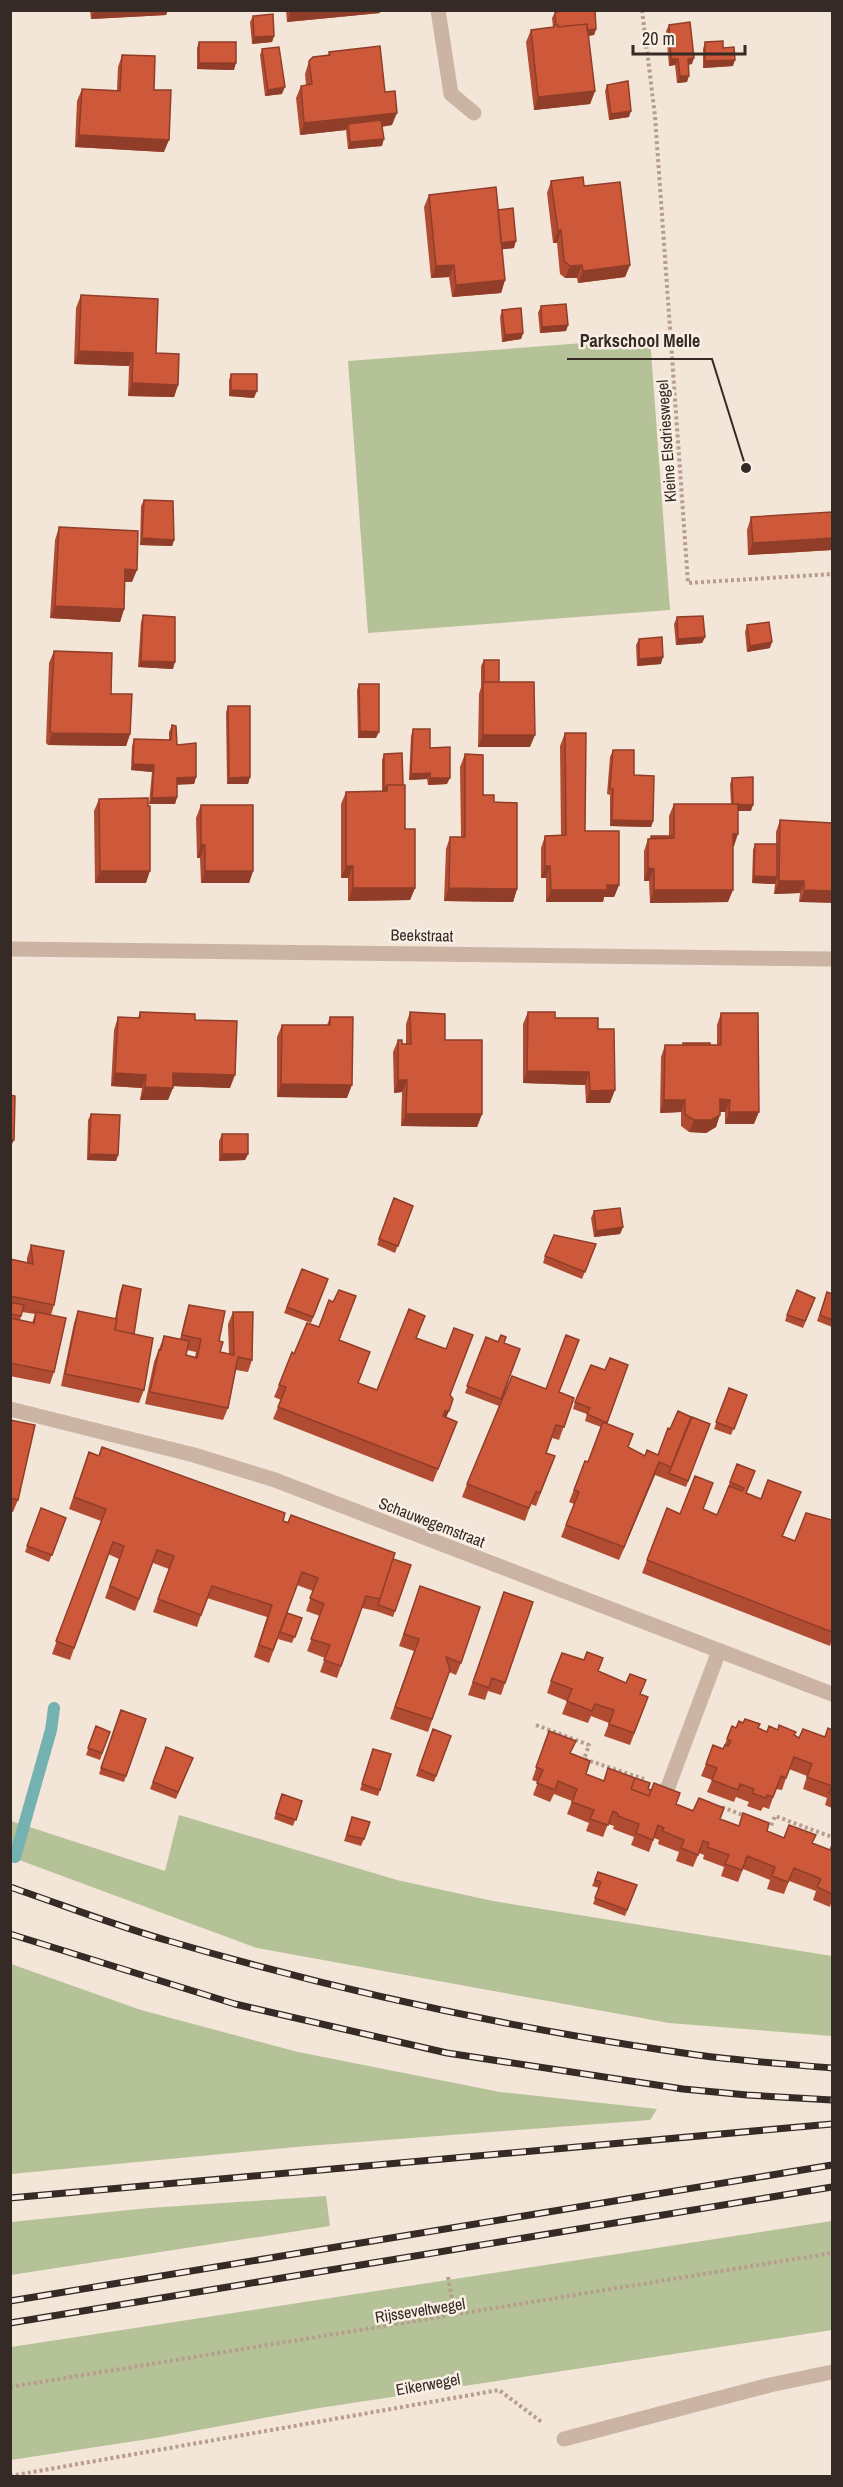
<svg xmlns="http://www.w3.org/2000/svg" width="843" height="2487" viewBox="0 0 843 2487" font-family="'Archivo Narrow',sans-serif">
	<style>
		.green { fill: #b5c297 }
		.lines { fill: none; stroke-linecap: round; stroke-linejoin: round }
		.stream { stroke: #74b1b1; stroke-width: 12 }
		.path { stroke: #b79d8d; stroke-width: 4; stroke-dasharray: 3 3; stroke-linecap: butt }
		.lane { stroke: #cbb4a3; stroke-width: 15 }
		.street { stroke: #cbb4a3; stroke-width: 15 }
		.rail-casing { stroke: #352a25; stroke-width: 7 }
		.rail { stroke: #faefe4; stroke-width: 4.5; stroke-dasharray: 14; stroke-linecap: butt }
		.wall { fill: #b14c32; fill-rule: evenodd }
		.shaded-wall { fill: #903e29 }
		.building { fill: #ce583a; stroke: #903e29; stroke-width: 1.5 }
		.labels { text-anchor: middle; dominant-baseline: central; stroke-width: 5; stroke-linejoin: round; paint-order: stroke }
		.street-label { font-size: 16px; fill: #352a25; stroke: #faefe4 }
		.leader { fill: none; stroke: #352a25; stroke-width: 2 }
		.callout-dot { fill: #352a25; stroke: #faefe4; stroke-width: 2 }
		.callout-label { font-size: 18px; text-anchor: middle; font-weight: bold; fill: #352a25; stroke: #faefe4; stroke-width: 5; stroke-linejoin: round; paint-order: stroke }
	</style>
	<rect width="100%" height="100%" fill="#f3e5d7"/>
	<path class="green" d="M650 338 670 610 368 633 348 361Z
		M179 1815 397 1880 493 1901 832 1956V2036L669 2023 257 1948 11 1857V1821L165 1871Z
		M11 1964 141 2010 298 2052 500 2092 657 2109 650 2120 307 2146 11 2174Z
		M326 2196 330 2226 11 2275V2222L149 2208Z
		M832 2221V2330L313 2409 155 2438 11 2460V2347Z"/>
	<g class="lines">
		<path class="stream" d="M15 1857 51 1730 54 1708"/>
		<path class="path" d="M642 10 655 116 688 583 832 574
			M536 1725 589 1745 584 1759 644 1779
			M722 1807 745 1816
			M766 1824 771 1826 775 1816 832 1837
			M448 2277 455 2316
			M10 2387 832 2253
			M10 2476 499 2390 543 2423"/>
		<path class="lane" d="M668 1787 719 1651"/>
		<path class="street" d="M438 10 451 94 474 113
			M10 949 832 959
			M10 1409 194 1455 275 1480 832 1694
			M564 2439 770 2385 832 2372"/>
		<defs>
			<path id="rail" d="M10 1887C63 1905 116 1926 169 1941 342 1992 519 2030 697 2055 742 2061 787 2064 832 2068
				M10 1934 235 2004 447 2053 683 2089 747 2095 832 2100
				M10 2198 832 2124
				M10 2301 832 2165
				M10 2323 832 2187"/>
		</defs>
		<use href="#rail" class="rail-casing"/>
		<use href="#rail" class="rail"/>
	</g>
	<path class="wall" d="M90 10H168L166 15 91 19Z
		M286 10H380V13L287 22Z
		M555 12 596 29 594 35 588 36 595 91 590 104 534 110 526 42 531 30 553 28 552 18Z
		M253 16 274 36 272 42 252 44 250 22Z
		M669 25 692 64 688 65 687 82 677 83 675 65 669 66 666 31Z
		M199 42 234 70 197 69V48Z
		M705 42 723 48 733 66 703 68V49Z
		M262 49 282 94 265 96 260 55Z
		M329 52 385 92 392 125 382 127V146L348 149 346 130 300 135 296 98 301 86 306 85 305 74 309 61 328 55Z
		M122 55 154 90 164 152 75 147 77 101 82 89 117 90 118 67Z
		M607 85 629 117 609 120 605 91Z
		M551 181 584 186 630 265 625 277 578 283 577 278H565L560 274 557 243H553L547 193Z
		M429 195 498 210 514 248 502 249 505 280 501 293 452 297 449 277 431 278 424 207Z
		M81 295 156 353 178 385 174 397 128 396 129 366 74 364 76 308Z
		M541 306 568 325 566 331 540 333 538 313Z
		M502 310 523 333 521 339 502 342 500 317Z
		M231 374 254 398 229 396V380Z
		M144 500 174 540 172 546 140 545 141 506Z
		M832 512V550L748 555 747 530 751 517Z
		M59 527 132 582H125L124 609 120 622 50 618 55 540Z
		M143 615 173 669 138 667 141 622Z
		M677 617 705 637 702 643 676 645 674 624Z
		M747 625 770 648 747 652 745 632Z
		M639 639 661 664 637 666 636 645Z
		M54 651 111 694 130 734 126 746 48 745 46 743 49 663Z
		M484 660 530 747H478L479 694 481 687V666Z
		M359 684 376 738H358L357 690Z
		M228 706 250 777 248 784H227L226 712Z
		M172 725 177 745 196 777 194 784H177V797L175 804H149L152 772 131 770 132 746 134 739 169 740V732Z
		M413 729 430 748 447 784 428 785 427 779 409 780 411 736Z
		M565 733 585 831 619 885 614 897H604L603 902H546V878H541V848L545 836 561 835 560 746Z
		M613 750 653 821 651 827 610 826V795L607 794 610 757Z
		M384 754 403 785 405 829 415 888 410 900 348 901V878H341V804L346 792H382V760Z
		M465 754 483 795 494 802 517 889 513 902 444 901 446 849 450 837H461L460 767Z
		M732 778 751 811H738L734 846H733L728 902 650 903 649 881H644V851L648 839 651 838V836H669V816L674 804H731L730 784Z
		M99 799 148 806 146 883H95L94 811Z
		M201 805 253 871 249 883H201L200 858H197L196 818Z
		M780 820 832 823 799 902 800 893 774 894 775 884 752 883 753 850 755 844H776V832Z
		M140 1012 195 1020 230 1088 173 1086 168 1100H140L142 1088 111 1086 114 1030 118 1017 138 1018Z
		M410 1012 445 1040 482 1114 477 1127 401 1126 402 1092 394 1093 393 1052 398 1040 402 1044H406V1024Z
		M528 1012 598 1029 610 1103H586L585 1085 523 1083V1024Z
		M721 1013 754 1124H725V1112H720L716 1127 706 1133 689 1132 681 1126V1112L660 1113 661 1057 665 1045H682L683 1043 717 1045V1025Z
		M330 1017 347 1098 277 1097V1037L282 1025H327Z
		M91 1114 118 1155 116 1161 87 1160 88 1120Z
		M222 1134 248 1154 245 1160 219 1161V1141Z
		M394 1198 413 1206 395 1253 377 1245Z
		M594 1211 623 1227 620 1234 594 1237 591 1218Z
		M596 1244 582 1279 543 1263 545 1256Z
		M31 1245 54 1305 51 1315 54 1372 50 1384 10 1376V1259L27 1263V1258ZM22 1312 35 1314 32 1323 20 1320Z
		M302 1269 328 1279 311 1323 284 1313Z
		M123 1285 134 1334 144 1390 139 1403 61 1386 74 1323 78 1311 115 1319 120 1292Z
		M827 1292 832 1294V1327L817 1321Z
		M813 1304 803 1328 785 1321 787 1315Z
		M189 1305 219 1341 220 1352 229 1354 228 1324 233 1312 252 1360 248 1372 236 1370 228 1408 223 1420 145 1404 154 1362 164 1336 180 1339 185 1318ZM187 1350 196 1352 195 1357 186 1355Z
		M486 1337 520 1349 499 1406 465 1393Z
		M416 1338 453 1399 446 1417 457 1422 433 1482 273 1419 281 1400 274 1397 279 1385 294 1354 339 1340 358 1383 377 1390Z
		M628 1365 607 1424 628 1448 645 1456 658 1455 670 1429 710 1424 686 1487 655 1475 619 1560 561 1537 574 1504 569 1502 585 1461 588 1462 601 1427 585 1421 587 1414 573 1409 575 1402Z
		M729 1388 747 1395 731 1435 714 1429Z
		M546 1389 559 1392 574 1398 559 1440 552 1438 546 1453 555 1456 536 1506 531 1504 525 1521 462 1497 467 1484Z
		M10 1420 18 1500 13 1512H10Z
		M89 1452 411 1565 393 1617 376 1611 362 1608 337 1678 320 1672 325 1658 307 1651 320 1616 306 1611 313 1591 297 1585 269 1663 254 1657 267 1617 207 1598 197 1627 153 1612 169 1569 153 1563 135 1611 105 1598 119 1559 108 1554 70 1660 52 1654 101 1521 69 1509Z
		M737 1464 747 1493 761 1499 796 1504 783 1536 795 1541 832 1520V1639L830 1646 642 1573 667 1508 680 1514 703 1509 717 1515Z
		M41 1508 66 1518 49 1562 25 1552Z
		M420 1586 461 1663 456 1675 449 1672 428 1732 390 1719 414 1651 399 1646Z
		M504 1592 533 1602 501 1695 488 1691 485 1700 468 1695Z
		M287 1613 302 1618 292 1643 278 1639Z
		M598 1671 640 1695 648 1697 630 1745 604 1736 609 1723 591 1716 588 1723 562 1714 567 1701 547 1693 551 1681Z
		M121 1710 146 1719 124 1782 99 1774Z
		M96 1726 110 1732 100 1760 86 1755Z
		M732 1726 736 1728H759L767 1732 794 1736 799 1738 825 1737 832 1730V1808L825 1805 827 1798 803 1789 807 1776 789 1769 782 1790 776 1789 769 1809 763 1807 761 1811 747 1806 749 1802 736 1797 734 1802 707 1792 712 1780 701 1776 706 1764 723 1749Z
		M433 1729 451 1736 434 1782 416 1776Z
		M549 1731 571 1754 586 1774 604 1781 648 1789 676 1804 738 1826 767 1831 784 1838 813 1843 830 1850 832 1845V1900L830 1907 813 1900 816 1891 789 1881 784 1894 767 1889 770 1880 743 1869 738 1882 721 1876 724 1867 703 1859 704 1855 699 1853 693 1867 676 1861 679 1852 658 1844 659 1840 654 1838 649 1852 631 1845 634 1837 613 1829 614 1826 608 1824 603 1837 586 1831 589 1823 567 1814 572 1801 554 1794 550 1802 533 1795 538 1782 532 1780Z
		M166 1747 193 1758 176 1799 150 1789Z
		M373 1749 380 1790 378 1796 360 1790Z
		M282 1794 302 1801 293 1826 274 1819Z
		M352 1817 364 1839 361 1846 344 1841Z
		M598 1872 637 1885 625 1916 593 1904 599 1888 592 1886Z"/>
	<path class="shaded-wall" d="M94 10H168L166 15 91 19Z
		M291 10H380V13L287 22Z
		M596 29 594 35 554 40 556 33Z
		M274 36 272 42 252 44 254 37Z
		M694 58 692 64 685 65 688 59Z
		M671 59H678L675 65 669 66Z
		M735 60 733 66 703 68 705 61Z
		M199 63H236L234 70 197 69Z
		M680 76H689L687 82 677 83Z
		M285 87 282 94 265 96 268 90Z
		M595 91 590 104 534 110 538 97Z
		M631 111 629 117 609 120 611 114Z
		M397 113 392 125 349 130 348 124 346 130 300 135 304 123Z
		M79 135 169 140 164 152 75 147Z
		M384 139 382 146 348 149 350 142Z
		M561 230 557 243H553L558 231Z
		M516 241 514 248 496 250 499 243Z
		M454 265 449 277 431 278 436 266Z
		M582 265 577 278H565L570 266Z
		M630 265 625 277 578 283 583 271Z
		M505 280 501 293 452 297 456 285Z
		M568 325 566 331 540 333 542 327Z
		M523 333 521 339 502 342 505 335Z
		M79 351 133 353 129 366 74 364Z
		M132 383 178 385 174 397 128 396Z
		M231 390 257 391 254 398 229 396Z
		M142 538 174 540 172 546 140 545Z
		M832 538V550L748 555 753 543Z
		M125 569 137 570 132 582 120 581Z
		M55 606 124 609 120 622 50 618Z
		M705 637 702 643 676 645 678 639Z
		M772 642 770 648 747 652 750 646Z
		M663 657 661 664 637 666 639 659Z
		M141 661 175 662 173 669 138 667Z
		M360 731 379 732 376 738H358Z
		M52 733 130 734 126 746 48 745Z
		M483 735H535L530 747H478Z
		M133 764 154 765 152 772 131 770Z
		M430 773 427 779 409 780 411 774Z
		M196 777 194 784 175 785 177 778Z
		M250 777 248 784H227L229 778Z
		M430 778H450L447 784 428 785Z
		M177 797 175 804H149L152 798Z
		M733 805H753L751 811H731Z
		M612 820 653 821 651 827 610 826Z
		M733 834H738L734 846H729Z
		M201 845H205L200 858H197Z
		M346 866H353L348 878H341Z
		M545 866H550L546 878H541Z
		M648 868 654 869 649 881H644Z
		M100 871H150L146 883H95Z
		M205 871H253L249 883H201Z
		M754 876 777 877 775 884 752 883Z
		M779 881H804L800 893 774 894Z
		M607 885H619L614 897H604L603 902H546L551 890Z
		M353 888H415L410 900 348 901Z
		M449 888 517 889 513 902 444 901Z
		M654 890H733L728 902 650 903Z
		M804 890 832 891V903L799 902Z
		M527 1071 589 1072 585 1085 523 1083Z
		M115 1073 146 1075 142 1088 111 1086Z
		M173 1073 235 1075 230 1088 169 1086Z
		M398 1080H407L402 1092 394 1093Z
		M281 1084 352 1085 347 1098 277 1097Z
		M145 1087 173 1088 168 1100H140Z
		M615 1090 610 1103H586L590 1091Z
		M720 1099 730 1100 725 1112H716Z
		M664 1100H685L681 1112 660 1113Z
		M729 1112H759L754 1124H725Z
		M406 1114H482L477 1127 401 1126Z
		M720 1115 716 1127 706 1133 689 1132 694 1120Z
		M10 1140H14L11 1146H10Z
		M89 1154 118 1155 116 1161 87 1160Z
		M222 1154H248L245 1160 219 1161Z
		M623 1227 620 1234 594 1237 596 1231Z
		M445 1411H449L444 1423 443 1416Z
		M659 1462 655 1475 619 1560 624 1547Z"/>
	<path class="building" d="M569 10H595L596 29 587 30V24L558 27V25H556L555 12Z
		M273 14 274 36 254 37 253 16Z
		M690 22 694 58 688 59 689 76H680L678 59H671L669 25Z
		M587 24 595 91 538 97 531 30 554 27V25H558V27Z
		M723 41V48L734 47 735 60 705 61V42Z
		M199 42H236V63H199Z
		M380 46 385 92 395 91 397 113 304 123 301 86 312 84 309 61 313 57 330 55 329 52Z
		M279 47 285 87 268 90 262 49Z
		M122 55 155 56 154 90H171L169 140 79 135 82 89 120 91Z
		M628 81 631 111 611 114 607 85Z
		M381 120 384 139 350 142 348 124Z
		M583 177 584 186 620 182 630 265 583 271 582 265 570 266 564 261 561 230 558 231 551 181Z
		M496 187 505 280 456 285 454 265 436 266 429 195Z
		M513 208 516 241 501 243 498 210Z
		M81 295 158 299 156 353 179 354 178 385 132 383 133 353 79 351Z
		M566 304 568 325 542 327 541 306Z
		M521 308 523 333 505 335 502 310Z
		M231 374H257V391L231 390Z
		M144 500 173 501 174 540 142 538Z
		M832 512V538L753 543 751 517Z
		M59 527 138 531 137 570 125 569 124 609 55 606Z
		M143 615 175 617V662L141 661Z
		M703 616 705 637 678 639 677 617Z
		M769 622 772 642 750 646 747 625Z
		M662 637 663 657 639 659V639Z
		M54 651 112 653 111 694H132L130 734 52 733 50 731Z
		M484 660H499V682H484Z
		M483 682H534L535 735H483Z
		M359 684H379V732L360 731Z
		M228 706H250V777L229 778Z
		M172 725 176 726 177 745 196 743V777L177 778V797L152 798 154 765 133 764 134 739 171 740Z
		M413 729H430V748L450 747V778H430V773L411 774Z
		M565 733H586L585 831H619V885H607V890H551L550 866H545V836L566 835Z
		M613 750H634V775L654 776 653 821 612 820 613 789 610 788Z
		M402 753 403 785H387L384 791V754Z
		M465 754 483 755V795H494V802L517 803V889L449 888 450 837H465Z
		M753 777V805L733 804 732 778Z
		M387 785H405V829H415V888H353V866H346V792L387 791Z
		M148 798V806H150V871H100L99 799Z
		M674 804H738V834H733V890H654V869L648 868V839L674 838Z
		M201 805H253V871H205V845H201Z
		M780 820 832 823V891L804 890V881H779Z
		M651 836H672V838H651Z
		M755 844H777V877L754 876Z
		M140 1012 195 1014V1020L237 1021 235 1075 173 1073V1088L145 1087 146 1075 115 1073 118 1017 140 1018Z
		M410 1012 445 1014V1040H482V1114H406L407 1080H398V1040H402V1044H411Z
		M528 1012H555V1018H598V1029H614L615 1090 590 1091 589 1072 527 1071Z
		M721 1013H758L759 1112H729L730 1100 720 1099V1115L711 1120H694L685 1114V1100H664L665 1045H721Z
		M330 1017H353L352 1085 281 1084 282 1025H330Z
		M683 1043H710V1045H683Z
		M10 1095 15 1096 14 1140H10Z
		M91 1114 120 1115 118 1155 89 1154Z
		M222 1134H248V1154H222Z
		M394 1198 413 1206 398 1246 379 1239Z
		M620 1208 623 1227 596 1231 594 1211Z
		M554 1235 596 1244 585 1272 545 1256Z
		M31 1245 64 1251 54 1305 10 1296V1259L33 1264Z
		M302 1269 328 1279 313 1317 287 1307Z
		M123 1285 141 1289 134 1334 115 1330 117 1319H116Z
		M339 1290 356 1296 339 1340 370 1352 358 1383 377 1390 409 1309 425 1316 416 1338 446 1349 454 1328 473 1335 450 1395 453 1399 449 1411H445L443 1416 457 1422 438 1469 278 1407 286 1387 279 1385 292 1352 294 1354 307 1323 319 1327 329 1300 333 1302Z
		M797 1290 815 1298 805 1321 787 1315Z
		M827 1292 832 1294V1320L820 1315Z
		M10 1302 24 1305 21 1316 10 1314 12 1303Z
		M189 1305 225 1311 219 1341 223 1342 220 1352 234 1355 233 1312H253L252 1360 238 1357 228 1408 150 1392 159 1350H161L164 1336 189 1341 186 1355 197 1358 201 1339 182 1335Z
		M78 1311 117 1319 115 1330 153 1338 144 1390 65 1374Z
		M36 1312 66 1318 54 1372 10 1363V1318L34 1323Z
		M501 1335 506 1337 504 1343 520 1349 501 1399 467 1386 486 1337 498 1342Z
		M566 1335 579 1340 559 1392 574 1398 564 1427 556 1425 546 1453 555 1456 540 1493 536 1492 529 1508 467 1484 512 1376 546 1389Z
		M610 1358 628 1365 607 1423 587 1414 590 1408 575 1402 591 1365 605 1370Z
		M729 1388 747 1395 734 1429 716 1422Z
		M678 1411 691 1417 671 1467 659 1462 624 1547 566 1525 579 1492 574 1490 585 1461 588 1462 603 1422 633 1434 628 1447 645 1456 647 1450 658 1455 668 1428 670 1429Z
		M692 1417 710 1424 688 1481 669 1473Z
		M10 1420 35 1425 18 1500 10 1498Z
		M102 1447 285 1513 283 1521 288 1523 291 1515 395 1553 380 1599 366 1596 341 1666 324 1660 330 1645 311 1639 324 1604 310 1598 318 1578 302 1572 273 1650 259 1645 272 1605 212 1586 201 1615 158 1599 174 1556 157 1550 139 1599 110 1586 124 1546 113 1542 74 1648 56 1641 106 1509 74 1497 89 1452 99 1456Z
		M737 1464 755 1471 746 1493 761 1499 768 1480 801 1492 782 1536 795 1541 806 1513 832 1520V1632L647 1560 667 1508 680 1514 695 1476 713 1483 703 1509 717 1515 729 1486 742 1491 744 1488 730 1482Z
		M41 1508 66 1518 52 1555 27 1546Z
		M393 1559 411 1565 395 1611 378 1605Z
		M420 1586 480 1607 461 1663 446 1657 450 1670 432 1719 395 1707 419 1639 404 1634Z
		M504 1592 533 1602 505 1683 492 1678 489 1688 473 1682Z
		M287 1613 302 1618 295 1637 280 1632Z
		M587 1652 603 1658 598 1671 626 1683 630 1674 646 1680 640 1694 648 1697 634 1733 609 1724 614 1710 595 1704 592 1711 567 1701 572 1689 551 1681 562 1653 584 1660Z
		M121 1710 146 1719 126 1776 101 1768Z
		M745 1719 760 1724 758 1728 767 1732 769 1726 778 1730 779 1725 796 1732 794 1735 799 1738 803 1729 825 1737 828 1728 832 1730V1794L829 1793 832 1786 807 1777 812 1764 794 1757 786 1778 781 1776 773 1797 767 1795 766 1798 752 1793 754 1789 740 1784 738 1790 712 1780 717 1768 706 1764 713 1745 723 1749 725 1745 728 1746 731 1741 727 1739 732 1726 736 1728 739 1721 743 1723Z
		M96 1726 110 1732 102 1753 88 1748Z
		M433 1729 451 1736 436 1776 419 1769Z
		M549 1731 576 1741 570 1753 590 1761 586 1774 604 1781 608 1768 635 1778 631 1789 649 1796 654 1783 680 1793 676 1804 693 1811 699 1798 724 1808 720 1819 739 1826 743 1813 769 1823 767 1831 784 1838 789 1825 816 1835 812 1843 830 1850 832 1845V1894L817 1887 821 1879 794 1868 788 1882 772 1876 775 1867 747 1856 742 1870 725 1864 729 1855 707 1847 709 1843 703 1841 698 1855 681 1848 684 1840 662 1831 664 1828 658 1825 653 1840 636 1833 639 1824 618 1816V1814L613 1811 608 1825 590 1819 594 1810 572 1802 577 1789 558 1781 555 1790 537 1783 543 1770 536 1767Z
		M166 1747 193 1758 178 1792 153 1782Z
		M373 1749 391 1754 380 1790 362 1784Z
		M635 1778 650 1783 648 1789 651 1790 649 1796 631 1789Z
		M282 1794 302 1801 296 1820 276 1813Z
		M352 1817 370 1822 364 1839 347 1835Z
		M598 1872 637 1885 627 1910 595 1898 601 1882 595 1880Z"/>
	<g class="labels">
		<g class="street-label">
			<text transform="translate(666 441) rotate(-94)">Kleine Elsdrieswegel</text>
			<text transform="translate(422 935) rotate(1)">Beekstraat</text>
			<text transform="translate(432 1522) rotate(21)">Schauwegemstraat</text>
			<text transform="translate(420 2310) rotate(-9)">Rijsseveltwegel</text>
			<text transform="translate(428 2384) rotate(-10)">Eikerwegel</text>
		</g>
	</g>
	<path class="leader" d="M746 468L712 359H567"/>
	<circle class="callout-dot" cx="746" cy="468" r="6"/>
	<g class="callout-label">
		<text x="640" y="347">Parkschool Melle</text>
	</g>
	<rect width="843" height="2487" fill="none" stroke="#352a25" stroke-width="24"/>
	<path d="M633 45v9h112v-9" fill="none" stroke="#352a25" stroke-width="3"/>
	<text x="642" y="45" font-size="18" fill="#352a25" stroke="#faefe4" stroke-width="4.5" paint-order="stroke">20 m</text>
</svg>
